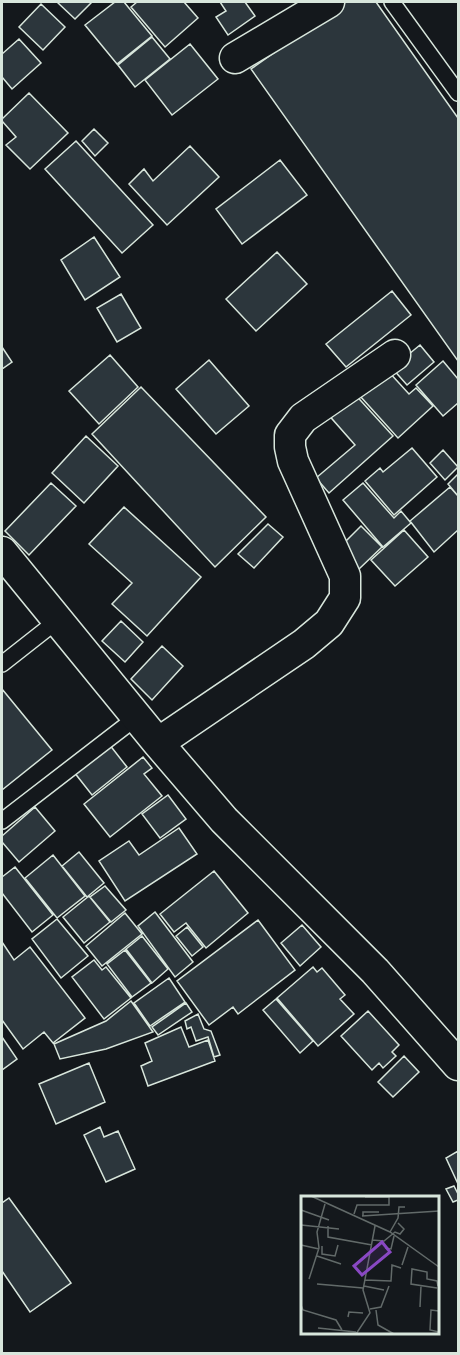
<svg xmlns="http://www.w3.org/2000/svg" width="460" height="1355" viewBox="0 0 460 1355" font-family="'IBM Plex Sans',sans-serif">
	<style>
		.building { fill: #2c363c; stroke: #d8e6dc; stroke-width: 1.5 }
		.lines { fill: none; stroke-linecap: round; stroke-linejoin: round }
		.lane-casing { stroke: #d8e6dc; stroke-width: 18 }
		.street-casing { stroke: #d8e6dc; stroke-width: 33 }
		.lane { stroke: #14181c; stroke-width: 15 }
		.street { stroke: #14181c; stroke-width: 30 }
		.inset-road { fill: none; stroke: #626a69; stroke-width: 1.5 }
		.view { fill: #8948c3; fill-opacity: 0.15; stroke: #8948c3; stroke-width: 3 }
		.inset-edge { fill: none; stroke: #d8e6dc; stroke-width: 3 }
	</style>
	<rect width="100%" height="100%" fill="#14181c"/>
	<path class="building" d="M57 2H92L75 19Z
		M115 2H124L152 36 117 64 85 25Z
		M137 2H184L198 18 165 47 131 7Z
		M220 2H245L255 16 228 35 216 17 226 11Z
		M346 2H376L458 118V361L251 69Z
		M41 4 65 27 43 50 19 27Z
		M152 37 170 59 135 87 118 65Z
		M19 39 41 63 12 89 2 77V54Z
		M190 44 218 79 172 115 145 80Z
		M29 93 68 133 30 169 6 145 16 137 2 121V119Z
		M94 129 108 143 95 156 82 141Z
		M76 141 153 225 122 253 45 169Z
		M190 146 219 177 167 225 129 184 144 169 153 181Z
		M280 160 307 195 242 244 216 209Z
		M94 237 120 277 85 300 61 260Z
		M277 252 307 284 256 331 226 299Z
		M392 291 411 315 346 367 326 344Z
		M121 294 141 328 117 342 97 308Z
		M420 345 434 362 407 385 392 368Z
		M2 347 12 362 2 369Z
		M110 355 138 387 99 424 69 391Z
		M209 360 249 406 216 434 176 389Z
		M443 361 458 379V403L443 416 416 385Z
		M388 371 409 394 416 388 433 406 398 438 360 396Z
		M141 387 266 517 215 567 92 434Z
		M351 390 393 436 329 493 316 478 355 445 326 412Z
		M86 436 118 466 84 503 52 473Z
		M412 448 437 477 394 515 365 481 380 468 383 472Z
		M443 450 458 467 445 480 430 463Z
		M458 474V496L448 484Z
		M51 483 76 506 29 555 5 531Z
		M363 483 394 518 401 511 411 523 383 547 343 500Z
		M450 487 458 496V530L434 552 410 521Z
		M124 507 201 577 147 636 112 604 132 583 89 544Z
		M268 524 283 537 254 568 238 554Z
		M361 526 382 547 359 569 338 549Z
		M404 530 428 557 395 586 371 560Z
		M121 621 143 642 125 662 102 641Z
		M162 646 183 666 152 700 131 679Z
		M2 689 52 750 2 790Z
		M109 744 127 767 92 795 74 772Z
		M143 757 152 768 144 774 162 796 110 837 84 804Z
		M168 795 186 819 160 838 142 814Z
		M35 807 55 831 19 862 2 842V836Z
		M179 828 197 854 125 901 99 861 129 841 139 855Z
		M79 852 104 883 87 897 62 866Z
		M53 855 85 896 57 918 25 878Z
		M15 867 53 915 32 932 2 893V877Z
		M214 871 248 913 206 948 186 923 174 932 160 914Z
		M105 886 126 910 111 922 90 897Z
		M89 896 110 922 84 943 63 917Z
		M155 912 193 962 175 977 138 926Z
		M125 913 142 934 102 966 86 946Z
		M57 919 88 956 61 978 32 939Z
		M258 920 295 970 238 1014 233 1007 209 1025 177 981Z
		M302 925 321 947 300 966 281 943Z
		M187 927 203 947 192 956 176 936Z
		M142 936 168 969 152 983 126 949Z
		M2 942 14 960 30 947 85 1018 53 1043 44 1032 23 1049 2 1020Z
		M125 950 151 983 132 997 107 964Z
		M94 960 102 970 106 967 131 998 104 1019 72 977Z
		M313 967 317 972 322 968 345 995 340 999 354 1014 318 1046 277 998Z
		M169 978 185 1002 150 1026 134 1003Z
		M276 999 313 1041 300 1053 263 1010Z
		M131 1001 153 1032 106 1049 60 1059 54 1044 106 1021Z
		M186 1003 192 1012 158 1035 152 1027Z
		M368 1011 399 1045 392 1052 396 1056 383 1068 379 1063 372 1070 341 1036Z
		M198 1014 204 1029 211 1031 220 1055 214 1057 208 1037 196 1041 191 1027 187 1029 185 1021Z
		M181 1027 189 1047 208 1040 215 1061 148 1086 141 1066 152 1061 145 1043Z
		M2 1037 17 1059 2 1070Z
		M404 1056 419 1072 393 1097 378 1082Z
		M89 1063 105 1102 56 1124 39 1084Z
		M100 1127 104 1137 118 1131 135 1169 106 1182 84 1135Z
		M458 1151V1184L446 1158Z
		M454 1186 458 1194V1200L453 1202 446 1189Z
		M9 1198 71 1283 30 1312 2 1271V1203Z"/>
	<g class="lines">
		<defs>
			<path id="lane" d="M392 2 458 93
				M2 664 58 620
				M2 821 137 717"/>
			<path id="street" d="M235 58 329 2
				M2 552 158 743 224 820 375 971 458 1065
				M158 743 304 644 329 623 345 598V576L293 461 290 447V435L303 418 395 355"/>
		</defs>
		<use href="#lane" class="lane-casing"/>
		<use href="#street" class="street-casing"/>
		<use href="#lane" class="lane"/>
		<use href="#street" class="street"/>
	</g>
	<g transform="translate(301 1196)">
		<rect width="138" height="138" fill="#14181c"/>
		<path class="inset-road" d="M10 0 89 36 138 71M64 1H88M0 14 28 24M53 18 56 9H88V0M61 20 138 15M62 20V16H78M0 29 38 33M27 30V41L71 49M89 36 97 22 98 11H104M71 44 83 45 94 36 99 38 103 33 97 27M0 49 18 53M21 50V58L34 60 37 49M84 52 90 53 93 40M16 60 40 68M101 69 107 51M8 83 18 52 16 36 24 8M64 84 90 85 91 69 100 72M16 88 62 92M63 90 83 94M136 92 110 88 111 73 126 76V83L136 85 137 90M0 109 2 114 35 124 41 134M119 111 120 90M69 113 80 111 88 90M75 114 77 129 93 138M138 115 130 114 129 134 138 136M47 121 48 116 62 117M17 132 55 136M55 138 69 117 62 94 74 30"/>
		<path class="view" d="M81 46 89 56 61 79 53 70Z"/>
		<rect width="138" height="138" class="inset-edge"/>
	</g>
	<rect width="460" height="1355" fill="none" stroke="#d8e6dc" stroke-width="6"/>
</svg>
